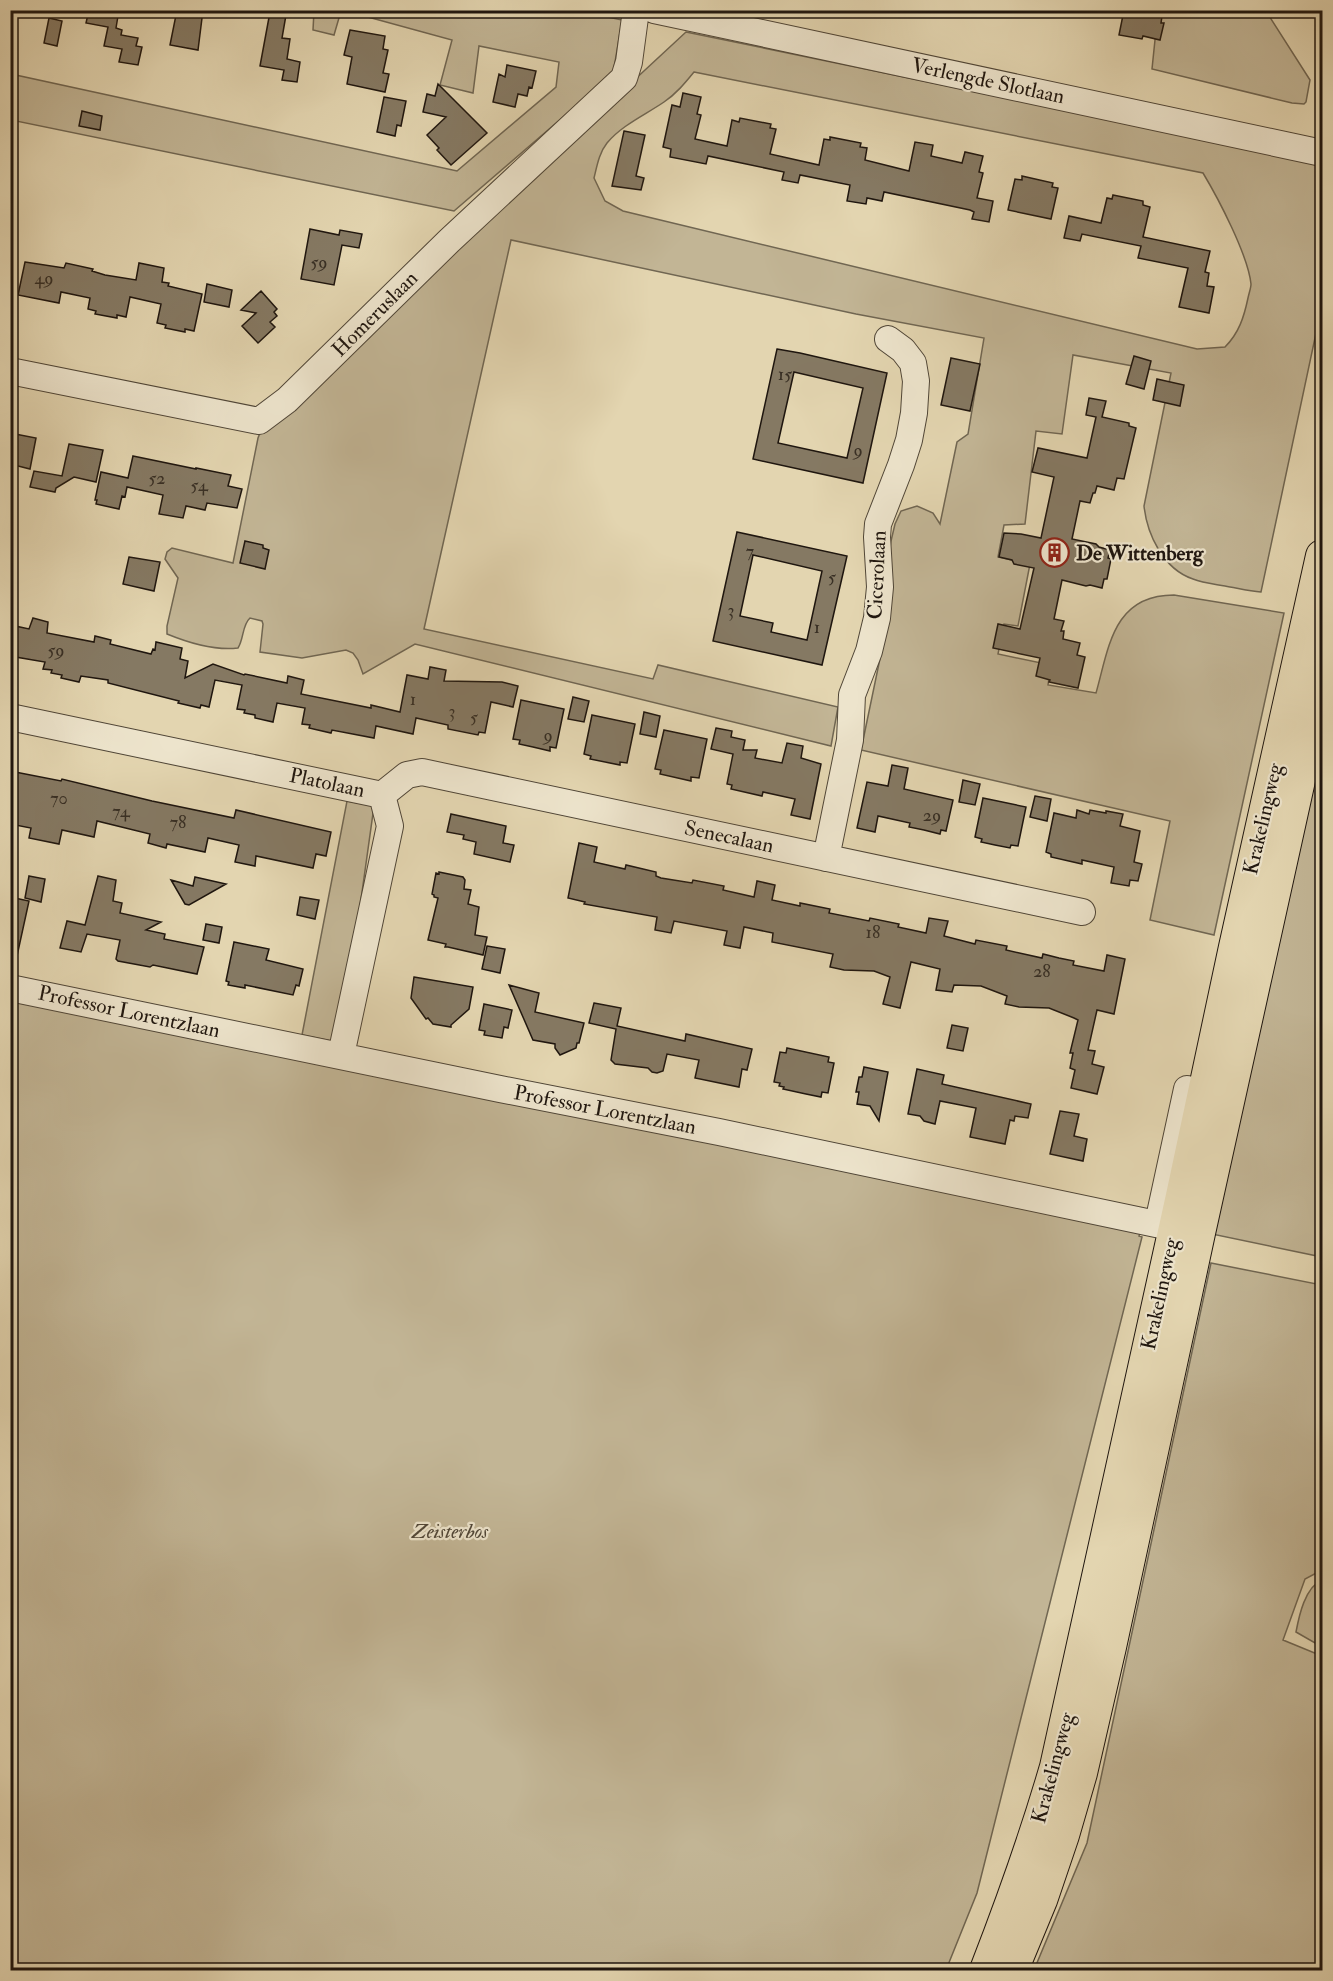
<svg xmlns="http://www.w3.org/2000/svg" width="1333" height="1981" viewBox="0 0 1333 1981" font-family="'IM FELL Double Pica',serif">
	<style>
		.green { fill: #c2b595; stroke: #706652; stroke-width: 1.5; fill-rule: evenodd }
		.building { fill: #857963; stroke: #1f160f; stroke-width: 1.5; fill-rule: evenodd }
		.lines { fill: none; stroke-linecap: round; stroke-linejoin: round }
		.minor-casing { stroke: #504637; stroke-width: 28 }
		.major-casing { stroke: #1f160f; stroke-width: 34 }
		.minor { stroke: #ede4cc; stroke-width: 26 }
		.major { stroke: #e3d5b0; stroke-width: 32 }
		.labels { text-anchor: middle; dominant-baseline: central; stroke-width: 4.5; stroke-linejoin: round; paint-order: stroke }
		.number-label { font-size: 18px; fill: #382f24 }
		.street-label { font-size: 21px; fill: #1f160f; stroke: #ede4cc }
		.poi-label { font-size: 21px; font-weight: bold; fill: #1f160f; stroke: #ede4cc; text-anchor: start }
		.park-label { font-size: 21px; font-style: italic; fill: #504637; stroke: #ede4cc }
	</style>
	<rect width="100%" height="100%" fill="#e3d5b0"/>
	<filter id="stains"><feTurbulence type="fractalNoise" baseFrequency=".00333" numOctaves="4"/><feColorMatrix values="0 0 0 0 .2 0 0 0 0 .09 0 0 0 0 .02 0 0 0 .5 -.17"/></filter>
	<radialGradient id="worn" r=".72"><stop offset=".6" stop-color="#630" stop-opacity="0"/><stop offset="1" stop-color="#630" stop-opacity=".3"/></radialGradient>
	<path class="green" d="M575 10 622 20 613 74 454 211 11 120V74L457 171 556 87 559 62 479 46 473 93 440 85 452 40 346 11Z
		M314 11H341L334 35 313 30Z
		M1158 11H1266L1310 80 1306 102 1304 104 1292 103 1152 69Z
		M686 32 1322 163V305L1261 592C1249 591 1237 588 1225 586 1214 584 1203 583 1193 579 1163 569 1147 534 1144 506L1171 373 1073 355 1062 434 1036 431 1025 524 1004 525 998 557 1030 564 1018 626 1004 624 998 654 1051 665 1048 685 1096 693C1109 647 1113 595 1174 595L1284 613 1214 935 1150 920 1170 821 861 750 887 625 888 562 891 541 895 524 901 511 917 506 933 513 940 524 957 442 968 434 984 338 856 314 511 240 424 629 653 679 658 665 838 707 831 746 415 644 363 674 358 660 353 653 346 650 302 658 260 652 263 624 262 621 250 618C242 625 244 639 238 648 214 651 189 643 167 634V626L178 578 165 559 167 552 172 548 233 563 258 438 264 423ZM694 72 1203 173C1218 198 1248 255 1251 284 1251 288 1249 293 1248 298 1244 317 1239 333 1225 347L1197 349 623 211 605 201 594 178C597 166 599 153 607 143 622 125 645 115 664 102 676 94 685 83 694 72Z
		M1322 706V1257L1207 1233Z
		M347 801 374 806 341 1043 302 1035Z
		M11 990 1142 1228 1139 1236 1142 1237 977 1893 946 1970H11Z
		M1211 1263 1322 1285V1570L1305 1579 1283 1640 1322 1656V1970H1034L1087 1843Z
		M1322 1580V1647L1296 1632C1299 1616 1305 1587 1322 1580Z"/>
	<path class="building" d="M89 10H119L116 28 122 30 121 35 138 38 136 46 142 47 138 65 119 62 122 49 104 46 108 27 86 23Z
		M177 10H203L198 50 170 45Z
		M1124 10H1148V13L1162 16 1161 23H1164L1160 40 1143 36 1142 39 1119 35Z
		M270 12 286 15 282 38 290 39 287 59 300 62 297 82 282 80 284 70 260 66Z
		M49 18 62 21 57 46 44 43Z
		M350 30 385 36 383 49 388 50 383 73 389 74 385 92 347 84 352 57 344 55Z
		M507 65 536 71 532 88 529 87 527 96 518 94 515 107 493 102 499 74 505 77Z
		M438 84 487 133 451 165 437 150 439 148 427 135 446 117 423 112 427 94 435 96Z
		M683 93 701 97 697 114 701 115 695 139 727 146 732 120 739 122 740 118 771 124 770 128 776 129 770 154 819 165 824 139 830 140V137L861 143 860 147 867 148 865 160 909 171 915 142 933 145 931 156 962 163 965 152 983 156 979 172 983 173 977 198 993 201 989 222 972 219 974 212 970 210 884 192 882 201 867 198 866 204 847 201 850 185 800 175 798 183 782 180 784 172 708 156 706 164 670 157 671 149 663 147 672 105 680 107Z
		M384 97 406 101 401 126 397 125 395 136 377 132Z
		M82 111 102 116 100 130 79 126Z
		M624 131 645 135 636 176 644 178 641 190 612 186Z
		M1022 176 1053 183 1052 187 1058 188 1051 219 1008 210 1015 179 1022 180Z
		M1113 195 1143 201V205L1150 207 1143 237 1210 251 1205 272 1209 273 1207 286 1214 287 1209 313 1179 307 1188 268 1138 258 1141 246 1082 234 1080 241 1064 238 1069 216 1101 223 1107 198 1112 199Z
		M310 229 339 235 340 230 362 234 359 248 342 245 334 285 301 279Z
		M25 262 64 268 66 263 93 269 92 271 105 275 136 280 139 263 164 268 162 282 169 283 168 286 202 294 194 331 185 329V332L165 328 166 325 157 323 161 304 130 297 126 317 117 315V318L95 314 96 311 88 309 90 298 61 292 59 303 18 295Z
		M207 284 232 290 229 307 204 302Z
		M261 291 277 309 274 312 277 316 270 322 275 327 258 343 242 326 256 313 241 310Z
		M777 349 800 353 887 373 863 483 753 459ZM794 372 863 388 847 458 778 443Z
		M1134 356 1151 361 1144 389 1126 384Z
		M951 358 980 364 970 411 941 405Z
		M1157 379 1184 385 1180 406 1153 400Z
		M1089 398 1106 401 1102 417 1129 423V426L1136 428 1124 479 1117 478 1114 490 1097 486 1095 493H1093L1090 503 1080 501 1072 539 1096 544 1099 547 1110 550 1108 558 1111 559 1107 579H1104L1102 588 1090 585 1086 586 1062 580 1054 619 1064 621 1061 631H1064L1063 639 1080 643 1077 655 1085 657 1078 688 1049 682 1050 680 1036 676 1040 658 993 648 998 624 1020 629 1034 568 1014 564 1012 560 999 557 1004 533 1021 534 1041 538 1054 477 1032 472 1038 448 1087 458 1096 417 1086 415Z
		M10 433 36 438 30 469 10 464Z
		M69 444 103 450 96 482 74 477 56 488 55 492 30 487 34 471 62 476Z
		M133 456 196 469V468L231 475 228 486 242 489 237 508 207 503 205 510 186 506 183 518 159 514 163 495 127 487 125 497 122 496 119 509 96 504 97 500H95L101 472 128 478Z
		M737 532 847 556 822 665 713 641ZM753 555 822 571 807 640 771 632 773 623 740 616Z
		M245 541 263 545V548L269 550 265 569 240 563Z
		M129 557 160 562 154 591 123 584Z
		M33 618 48 622 47 633 94 642 95 636 111 640 110 644 151 654 153 649 155 650 156 642 182 648 180 659 188 661 185 678 213 664 244 675 245 674 287 683 288 676 304 680 301 694 371 708V705L400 712 407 675 428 679 430 667 446 670 444 681 502 682 518 686 513 707 491 702 485 733 479 732 478 735 448 729V725L416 718 413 734 376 726 374 738 332 730 331 733 309 728 310 725 302 724 305 708 277 703 273 722 255 718V715L244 713 245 710 237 709 242 685 215 680 209 707 201 705 200 708 178 703 179 701 108 683V680L81 676 79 682 61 678 62 675 51 673 52 670 43 669 45 662 10 656V634H13L15 626 29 629Z
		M573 697 589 701 584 722 568 719Z
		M521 700 564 709 556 748 550 747V751L533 747 519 744 520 740 513 739Z
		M644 712 660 716 656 737 640 734Z
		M592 715 635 724 627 763 620 762V765L590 759 591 756 584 754Z
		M716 728 732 731 731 737 745 740 743 750H757L755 758 782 763 787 743 803 746 801 758 821 764 810 819 791 815 795 799 763 792 762 796 731 789 732 785 727 784 733 754 711 749Z
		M664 730 707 739 699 778 691 777V781L660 774 661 770 655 769Z
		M892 765 908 768 904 789 953 800 946 831 941 830 940 834 924 830 909 827 910 823 878 816 875 832 857 828 867 782 888 786Z
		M10 771 61 781 62 779 152 801 234 818 236 810 331 832 326 856 316 854 313 868 256 856 255 866 235 862 239 845 208 838 205 852 167 844 166 848 148 843 150 834 97 821 94 837 62 830 59 844 29 838 31 828 10 824Z
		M963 780 980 784 975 805 959 802Z
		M1035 796 1051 799 1047 821 1030 817Z
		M983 798 1026 807 1018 846 1011 845 1010 848 995 845 981 842 982 839 975 837Z
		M1077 810 1089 814 1090 810 1106 813V811L1123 814 1120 826 1140 831 1134 862 1142 864 1138 881 1130 880 1129 886 1111 883 1114 867 1082 860V864L1051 857V854L1046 852 1054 813 1076 818Z
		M451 814 506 826 503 843 514 845 510 862 474 854 476 842 463 839 464 835 447 832Z
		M579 843 597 847 594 862 625 869 626 865 656 872V876L661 878 692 883 693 880 724 886 723 890 754 897 757 881 775 885 772 900 800 906V903L830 909 829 913 869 921 870 918 899 924 898 927 926 933 929 918 948 921 944 936 975 944 976 940 1007 946 1006 950 1042 958 1043 954 1059 958 1074 961 1073 965 1104 971 1107 955 1125 959 1114 1014 1097 1010 1088 1050 1095 1051 1092 1064 1104 1067 1097 1094 1071 1088 1075 1070 1070 1068 1073 1053H1070L1078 1020 1074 1018 1049 1008 1019 1007 1005 1004 1007 996 981 986 954 985 952 992 936 990 940 969 911 962 900 1008 883 1004 890 977 874 971 844 970 830 967 833 954 772 942 773 933 744 927 740 948 724 945 727 931 674 921 671 933 655 930 657 917 584 904 585 902 568 898Z
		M439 872 463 877 465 880 464 889 471 890 468 904 479 907 475 935 487 937 483 955 448 947H445L446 944 428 940 438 898 434 897V895L432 894 436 873 439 874Z
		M29 876 45 879 41 902 25 898Z
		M98 876 116 880 113 901 122 903 120 913 161 922 146 930 165 934 164 939 204 947 197 974 153 965 150 967 118 961 116 959 120 940 87 934 81 952 60 948 67 921 85 925Z
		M195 877 226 884 189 905 185 904 171 880 193 886Z
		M10 897 29 901 17 956H10Z
		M300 897 319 900 315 919 297 915Z
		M206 924 222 927 219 943 203 940Z
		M234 942 269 949 266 960 303 969 299 986 296 985 293 995 245 985V988L228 985 229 982 226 981Z
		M487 946 505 949 500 973 482 969Z
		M414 977 473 987 469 1009 451 1025V1027L433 1024 428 1018 426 1019 411 998Z
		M509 985 539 993 535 1012 584 1023 579 1043H577L576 1048 560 1055 555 1048V1044L533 1040Z
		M594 1003 621 1008 617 1026 685 1041 686 1034 752 1049 747 1070 742 1069 739 1087 695 1078 699 1060 667 1054 663 1071 657 1073 652 1072 648 1068 615 1064 611 1060 616 1029 589 1023Z
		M484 1004 512 1010 508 1028 504 1027 502 1038 484 1035 485 1031 479 1030Z
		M952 1025 968 1028 963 1051 947 1048Z
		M787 1048 829 1057 828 1062 834 1063 828 1093 822 1092 821 1097 806 1094 783 1089 784 1087 779 1086 780 1083 774 1082 780 1052 786 1053Z
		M864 1067 888 1072 879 1121 870 1106 857 1104 859 1092H856L859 1077H862Z
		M917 1069 944 1075 942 1084 1031 1104 1028 1118 1015 1116 1014 1121 1010 1120 1005 1144 970 1137 976 1108 940 1101 935 1124 924 1121 920 1116 908 1114Z
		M1060 1111 1079 1114 1074 1136 1087 1139 1083 1161 1050 1154Z"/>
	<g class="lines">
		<defs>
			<path id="minor" d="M654 10 1322 153
				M10 371 259 421 287 400 449 241 624 78 629 62 636 10
				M10 717 382 795 390 826 341 1055
				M382 795 407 775 422 772 1082 912
				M826 858 850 740 852 695 869 651 877 618 880 587 877 537 878 524 901 465 909 440 914 413 916 381 913 363 903 350 888 339
				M10 988 500 1089 719 1132 1194 1232
				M1158 1223 1187 1089"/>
			<path id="major" d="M986 1970C1012 1903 1036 1836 1056 1767L1182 1196 1235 947 1322 556
				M1012 1970 1041 1900 1063 1835 1081 1773 1110 1647 1199 1233 1322 676"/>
		</defs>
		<use href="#minor" class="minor-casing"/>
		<use href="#major" class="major-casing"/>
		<use href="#minor" class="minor"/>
		<use href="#major" class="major"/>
	</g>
	<defs>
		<symbol id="building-ring" viewBox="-11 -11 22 22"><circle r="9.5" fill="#ede4cc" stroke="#8f2418" stroke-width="1.5"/><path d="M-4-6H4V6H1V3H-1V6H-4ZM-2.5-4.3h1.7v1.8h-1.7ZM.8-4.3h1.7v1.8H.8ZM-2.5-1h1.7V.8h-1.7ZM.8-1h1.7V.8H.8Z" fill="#8f2418"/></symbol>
	</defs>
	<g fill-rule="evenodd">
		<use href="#building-ring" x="1038" y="536" width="33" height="33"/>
	</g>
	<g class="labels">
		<g class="number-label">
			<text x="319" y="262">59</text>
			<text x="44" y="278">49</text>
			<text x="785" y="374">15</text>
			<text x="858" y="450">9</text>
			<text x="157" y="478">52</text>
			<text x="199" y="485">54</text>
			<text x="750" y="551">7</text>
			<text x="832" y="577">5</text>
			<text x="731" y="610">3</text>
			<text x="817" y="627">1</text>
			<text x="56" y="650">59</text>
			<text x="413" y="699">1</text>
			<text x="452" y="711">3</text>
			<text x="474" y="717">5</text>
			<text x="548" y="735">9</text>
			<text x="59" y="798">70</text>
			<text x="121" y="811">74</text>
			<text x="932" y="815">29</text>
			<text x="178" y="822">78</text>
			<text x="873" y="932">18</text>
			<text x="1042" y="971">28</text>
		</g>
		<g class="street-label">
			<text transform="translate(988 81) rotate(12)">Verlengde Slotlaan</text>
			<text transform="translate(375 314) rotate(-45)">Homeruslaan</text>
			<text transform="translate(877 575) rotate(-87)">Cicerolaan</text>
			<text transform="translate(327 783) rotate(12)">Platolaan</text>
			<text transform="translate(1263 819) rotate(-77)">Krakelingweg</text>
			<text transform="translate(729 837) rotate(12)">Senecalaan</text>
			<text transform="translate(129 1012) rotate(12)">Professor Lorentzlaan</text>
			<text transform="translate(605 1110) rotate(11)">Professor Lorentzlaan</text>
			<text transform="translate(1160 1294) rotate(-78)">Krakelingweg</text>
			<text transform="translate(1053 1768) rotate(-75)">Krakelingweg</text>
		</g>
		<g class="poi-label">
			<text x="1076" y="553">De Wittenberg</text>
		</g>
		<g class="park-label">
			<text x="450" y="1531">Zeisterbos</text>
		</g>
	</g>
	<rect width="1333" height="1981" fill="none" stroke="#e3d5b0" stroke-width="36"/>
	<rect x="12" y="12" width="1309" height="1957" fill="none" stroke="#1f160f" stroke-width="3"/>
	<rect x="18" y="18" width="1297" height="1945" fill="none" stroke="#1f160f" stroke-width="1.5"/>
	<rect width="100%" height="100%" filter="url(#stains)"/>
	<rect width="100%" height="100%" fill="url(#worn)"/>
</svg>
